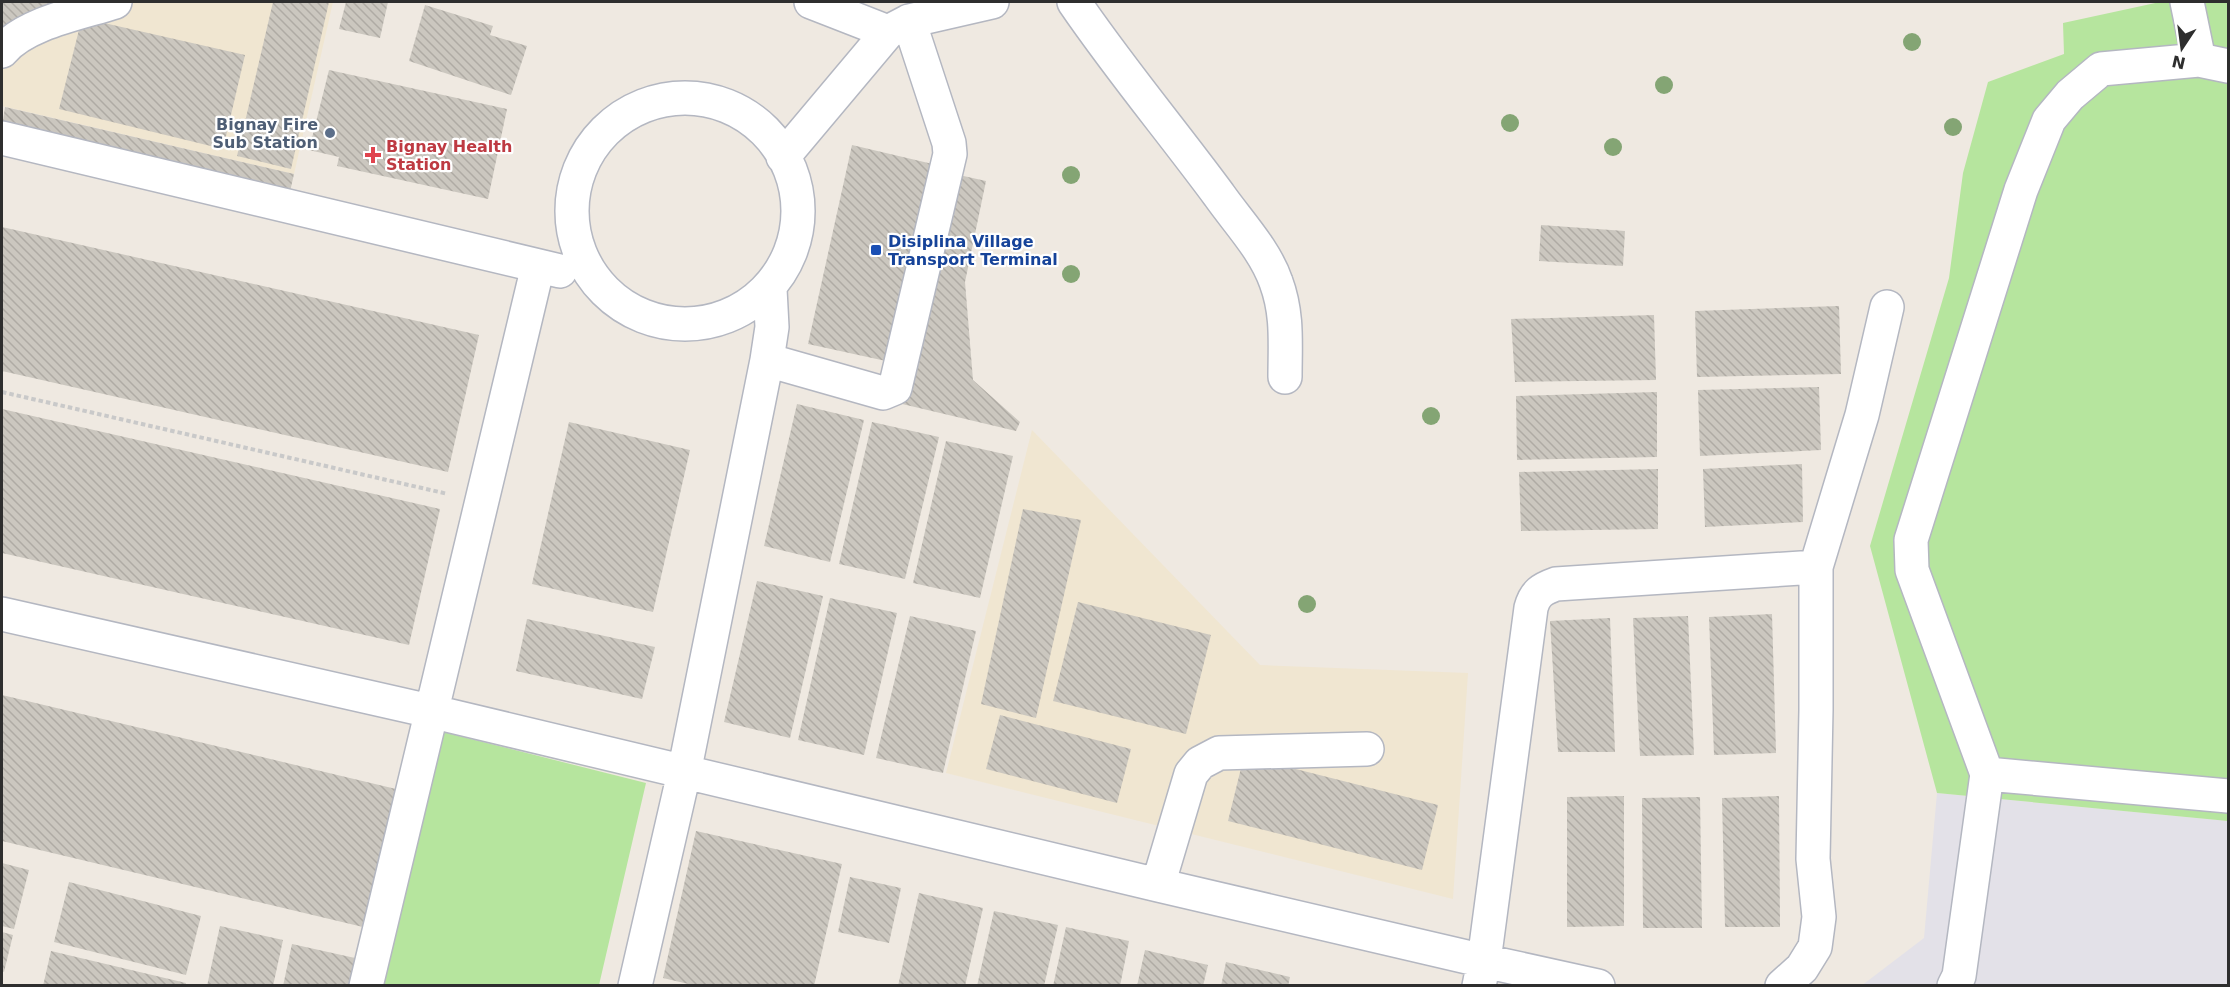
<svg xmlns="http://www.w3.org/2000/svg" width="2230" height="987" viewBox="0 0 2230 987" font-family="'DejaVu Sans',sans-serif">
	<style>
		.industrial { fill: #e3e1e8 }
		.education { fill: #f0e6d1 }
		.grass { fill: #b6e59e }
		.building { fill: url(#building-back-hatch) }
		.lines { fill: none; stroke-linecap: round; stroke-linejoin: round }
		.minor-casing { stroke: #b4b7c1; stroke-width: 36 }
		.path { stroke: #c9c9c9; stroke-width: 4; stroke-dasharray: 4.5 3; stroke-linecap: butt }
		.minor { stroke: #fff; stroke-width: 33 }
		.tree { fill: #84a574 }
		.service-dot { fill: #5c6f8a; stroke: #fff; stroke-width: 2 }
		.health-dot { fill: #e0444e; stroke: #fff; stroke-width: 2 }
		.transit-dot { fill: #1a4fb4; stroke: #fff; stroke-width: 2 }
		.labels { text-anchor: middle; dominant-baseline: central; stroke-width: 4.5; stroke-linejoin: round; paint-order: stroke }
		.service-label { font-size: 16px; font-weight: bold; fill: #4e5e75; stroke: #fff; text-anchor: end }
		.health-label { font-size: 16px; font-weight: bold; fill: #be3a42; stroke: #fff; text-anchor: start }
		.transit-label { font-size: 16px; font-weight: bold; fill: #164399; stroke: #fff; text-anchor: start }
	</style>
	<defs>
		<pattern id="building-back-hatch" width="6" height="6" patternUnits="userSpaceOnUse" patternTransform="scale(1.5)"><rect width="6" height="6" fill="#cbc7bf"/><path d="M-1 5l2 2M0 0l6 6M5-1l2 2" fill="none" stroke="#afaba4"/></pattern>
	</defs>
	<rect width="100%" height="100%" fill="#efe9e1"/>
	<path class="industrial" d="M1937 793 2228 821V985L1861 986 1924 938Z"/>
	<path class="education" d="M2 2H333L294 174 2 106Z
		M1032 430 1260 665 1468 673 1453 899 946 773Z"/>
	<path class="grass" d="M2160 2H2228V821L1937 793 1870 546 1949 278 1963 173 1988 82 2064 54 2063 23Z
		M439 731 646 783 599 985 380 986Z"/>
	<path class="building" d="M2 2H77L2 28Z
		M273 2H329L291 169 237 156Z
		M346 2H388L380 38 339 29Z
		M425 5 493 26 490 35 527 46 511 95 409 61Z
		M82 18 245 55 223 149 59 109Z
		M329 70 507 109 488 199 337 166 339 157 309 150Z
		M5 107 294 174 289 196 2 127Z
		M852 145 941 166 895 363 808 344Z
		M950 173 986 181 965 282 973 380 1020 422 1016 431 898 403Z
		M1541 225 1625 231 1623 266 1539 261Z
		M2 227 479 335 448 472 2 371Z
		M1839 306 1841 374 1697 377 1695 311Z
		M1654 315 1656 380 1515 382 1511 319Z
		M1819 387 1821 450 1700 456 1698 390Z
		M1657 392V457L1517 460 1516 396Z
		M797 404 864 420 830 562 764 546Z
		M2 409 440 509 409 645 2 553Z
		M569 422 690 450 653 612 532 584Z
		M872 422 939 437 905 579 839 564Z
		M946 441 1013 456 980 598 913 583Z
		M1802 464 1803 522 1705 527 1703 469Z
		M1658 469V529L1521 531 1519 472Z
		M1023 509 1081 520 1036 718 981 704Z
		M757 581 823 596 790 738 724 722Z
		M830 598 897 613 864 755 798 740Z
		M1078 602 1211 635 1186 734 1053 701Z
		M1772 614 1776 753 1714 755 1709 617Z
		M910 616 976 631 943 773 876 758Z
		M1688 616 1694 755 1640 756 1633 618Z
		M1610 618 1615 752H1558L1550 621Z
		M527 619 655 647 642 699 516 671Z
		M2 695 396 789 363 927 2 841Z
		M1000 715 1131 749 1117 803 986 769Z
		M1244 756 1438 805 1422 870 1228 821Z
		M1624 796V926L1567 927V797Z
		M1779 796 1780 927H1725L1722 798Z
		M1700 797 1702 928H1643L1642 798Z
		M696 831 842 864 814 986H697L663 978Z
		M2 863 29 870 14 929 2 926Z
		M850 877 901 888 889 943 838 932Z
		M69 882 201 916 186 975 54 942Z
		M919 893 983 908 965 986H898Z
		M994 911 1058 925 1044 986H977Z
		M220 926 283 940 273 986H207Z
		M1066 927 1129 941 1120 986H1053Z
		M2 932 13 935 4 972 2 971Z
		M292 944 355 958 349 986H283Z
		M1145 950 1208 965 1203 986H1137Z
		M51 951 186 983 185 986H43Z
		M1226 962 1290 977 1288 986H1221Z"/>
	<g class="lines">
		<defs>
			<path id="minor" d="M811 2 888 32
				M1074 2C1119 68 1171 130 1219 195 1238 222 1265 250 1276 282 1288 314 1285 344 1285 377
				M2 51C25 23 81 13 115 2
				M2199 60 2228 66
				M572 211a113 113 0 1 1 226 0a113 113 0 1 1-226 0Z
				M2 138 560 271
				M783 157 888 32 909 21 992 2
				M767 360 883 393 895 388 950 154 949 143 909 21
				M1816 567 1862 415 1887 307
				M2 614 430 711 1158 885 1484 961 1598 986
				M1987 774 2228 796
				M1158 885 1191 774 1200 763 1219 753 1367 749
				M366 986 538 266
				M635 986 684 773 767 360 772 327 770 289
				M1479 986 1484 961 1531 608C1535 593 1542 589 1556 584L1816 567V710L1813 859 1819 917 1815 947 1802 968 1782 986
				M1954 986 1959 976 1987 774 1912 570 1911 540 2021 190 2049 120 2070 95 2101 69 2199 60 2187 2"/>
		</defs>
		<use href="#minor" class="minor-casing"/>
		<path class="path" d="M2 392 448 494"/>
		<use href="#minor" class="minor"/>
	</g>
	<g class="tree">
		<circle cx="1912" cy="42" r="9"/>
		<circle cx="1664" cy="85" r="9"/>
		<circle cx="1510" cy="123" r="9"/>
		<circle cx="1953" cy="127" r="9"/>
		<circle cx="1613" cy="147" r="9"/>
		<circle cx="1071" cy="175" r="9"/>
		<circle cx="1071" cy="274" r="9"/>
		<circle cx="1431" cy="416" r="9"/>
		<circle cx="1307" cy="604" r="9"/>
	</g>
	<circle class="service-dot" cx="330" cy="133" r="6"/>
	<path class="health-dot" d="M370 146h6v6h6v6h-6v6h-6v-6h-6v-6h6z"/>
	<rect class="transit-dot" x="870" y="244" width="12" height="12" rx="3"/>
	<g class="labels">
		<g class="service-label">
			<text x="318" y="124">Bignay Fire<tspan x="318" dy="18">Sub Station</tspan></text>
		</g>
		<g class="health-label">
			<text x="386" y="146">Bignay Health<tspan x="386" dy="18">Station</tspan></text>
		</g>
		<g class="transit-label">
			<text x="888" y="241">Disiplina Village<tspan x="888" dy="18">Transport Terminal</tspan></text>
		</g>
	</g>
	<rect width="2230" height="987" fill="none" stroke="#2e2e2e" stroke-width="6"/>
	<g transform="translate(2182 48) rotate(193)" stroke="#ffffff" stroke-width="4.5" paint-order="stroke">
	<path d="M0-4.5L10 22L0 15L-10 22Z" fill="#2e2e2e"/>
	<text y="-9" font-size="16" font-weight="bold" text-anchor="middle" fill="#2e2e2e">N</text>
	</g>
</svg>
